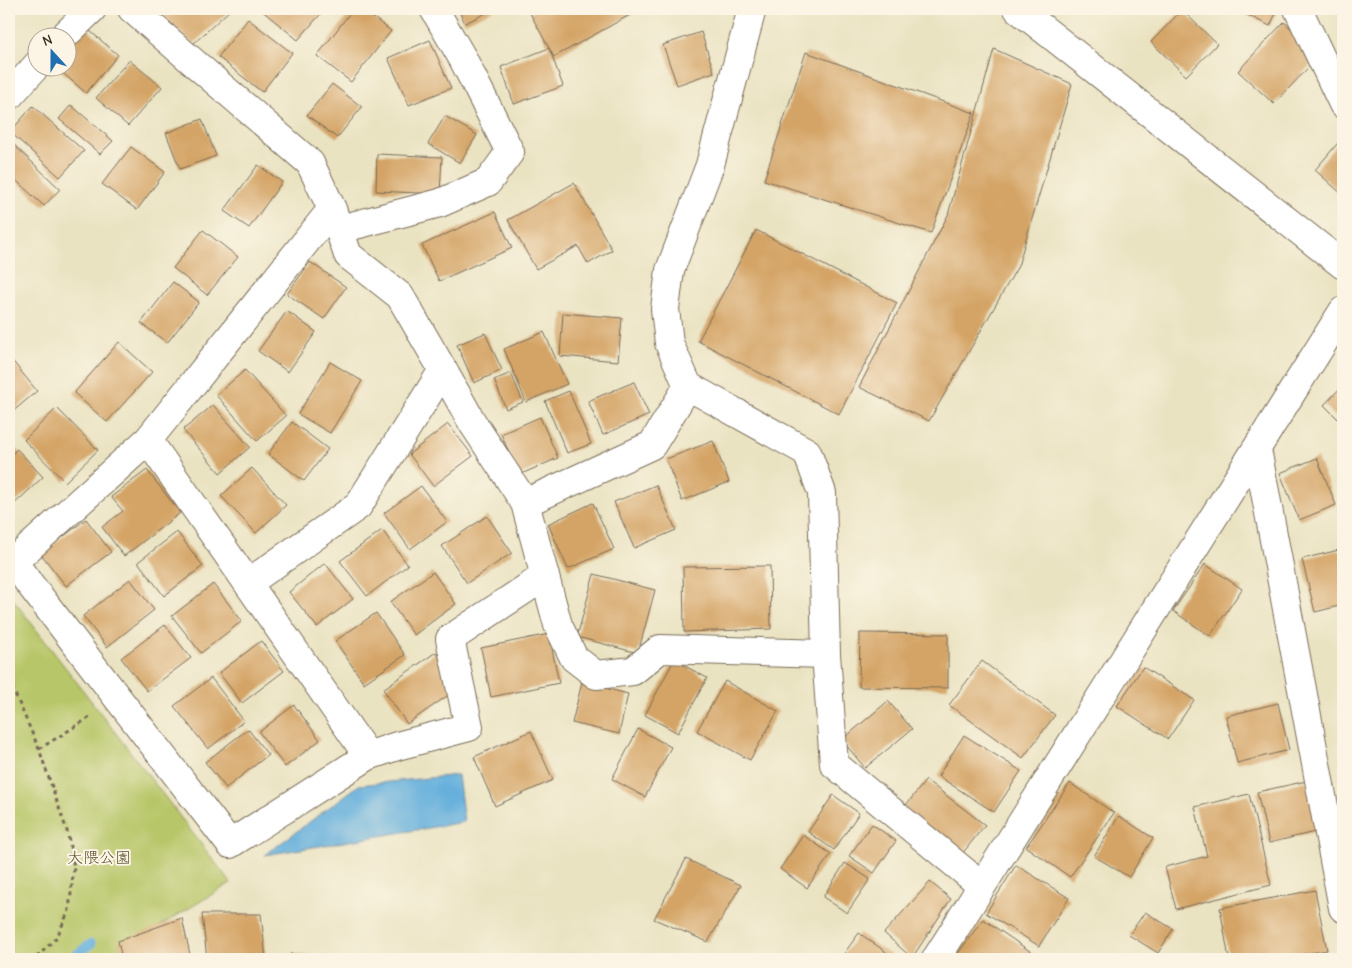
<svg xmlns="http://www.w3.org/2000/svg" width="1352" height="968" viewBox="0 0 1352 968" font-family="'Comic Neue','Klee One',sans-serif">
	<style>
		.green { fill: #b7c668; stroke: #797843 }
		.water { fill: #63afdc; stroke: #4f6c7d }
		.lines { fill: none; stroke-linecap: round; stroke-linejoin: round }
		.stream { stroke: #63afdc; stroke-width: 10 }
		.building { fill: #d4a466 }
		.minor-casing { stroke: #786b57; stroke-width: 30 }
		.path { stroke: #786b57; stroke-width: 3; stroke-dasharray: 4 4; stroke-linecap: butt }
		.minor { stroke: #fff; stroke-width: 28 }
		.labels { text-anchor: middle; dominant-baseline: central; stroke-width: 4; stroke-linejoin: round; paint-order: stroke }
		.park-label { font-size: 16px; fill: #5a5130; stroke: #fcf5e5 }
	</style>
	<rect width="100%" height="100%" fill="#fcf5e5"/>
	<filter id="ink" filterUnits="userSpaceOnUse"><feTurbulence type="fractalNoise" baseFrequency=".02" numOctaves="2"/><feDisplacementMap in="SourceGraphic" scale="10" xChannelSelector="R" yChannelSelector="G"/><feConvolveMatrix kernelMatrix="1 2 1 2 8 2 1 2 1" color-interpolation-filters="sRGB"/></filter>
	<filter id="wash" filterUnits="userSpaceOnUse"><feTurbulence type="fractalNoise" baseFrequency=".0096" numOctaves="4" result="noise"/><feDisplacementMap in="SourceGraphic" scale="20" xChannelSelector="R" yChannelSelector="G"/><feGaussianBlur stdDeviation="1.12" result="paint"/><feColorMatrix in="noise" values="0 0 0 0 0 0 0 0 0 0 0 0 0 0 0 0 0 1.4 0 .05"/><feComposite in="paint" operator="in"/></filter>
	<g filter="url(#wash)">
		<rect width="100%" height="100%" fill="#eae3c2"/>
		<path class="green" d="M9 594 231 883 105 959H9Z"/>
		<path class="water" d="M458 775 464 822 265 855 359 785Z"/>
		<g class="lines">
			<path class="stream" d="M71 959 91 944"/>
		</g>
		<g id="blocks">
			<path class="building" d="M156 9H231L193 44Z
				M260 9H325L298 40Z
				M353 9H362L391 31 351 82 317 56Z
				M458 9H495L465 23Z
				M538 9H639V10L554 57 549 48 563 86 514 104 501 67 549 48 530 13Z
				M1235 9H1278L1270 26Z
				M1182 10 1217 44 1186 76 1151 42Z
				M248 19 292 53 262 92 218 57Z
				M1284 22 1320 55 1274 104 1238 71Z
				M83 25 118 55 86 93 57 68H68V43Z
				M701 32 714 72 677 85 663 45Z
				M430 40 451 88 409 105 388 58Z
				M994 49 1072 84 1018 266 929 421 859 387 948 215Z
				M806 52 974 113 931 233 764 180Z
				M129 60 162 87 128 126 96 98Z
				M332 84 362 107 337 138 307 115Z
				M71 105 113 141 100 154 59 119Z
				M33 106 84 151 60 177 10 132Z
				M445 116 477 135 460 163 428 144Z
				M202 119 216 156 180 169 166 133Z
				M1343 137V195L1315 170Z
				M11 142 60 189 44 206 9 174V145Z
				M131 147 165 172 137 210 102 184Z
				M377 154 442 157 440 194 376 191Z
				M258 165 282 182 249 228 224 211Z
				M574 183 612 250 588 264 578 246 536 269 508 220Z
				M495 212 512 248 439 281 422 245Z
				M203 230 238 257 207 295 173 268Z
				M756 230 897 303 839 414 698 341Z
				M310 262 346 287 324 319 287 294Z
				M173 282 199 302 167 343 141 323Z
				M287 311 316 332 288 372 258 351Z
				M563 313 622 318 618 361 560 356Z
				M544 332 567 384 526 402 504 349Z
				M485 333 502 370 474 383 457 345Z
				M119 342 152 372 107 422 74 393Z
				M10 358 37 391 11 413 9 411V359Z
				M330 362 362 381 330 433 298 414Z
				M245 370 286 416 257 441 216 395Z
				M511 373 523 402 506 409 494 380Z
				M634 382 649 415 603 435 588 401Z
				M1343 385V424L1324 405Z
				M569 391 591 444 567 453 545 401Z
				M213 405 250 447 220 473 183 430Z
				M57 408 98 450 65 482 24 440Z
				M540 417 558 458 519 475 501 434Z
				M292 422 328 449 304 481 268 454Z
				M448 424 473 456 433 486 409 454Z
				M713 441 729 482 682 501 666 459Z
				M17 449 43 477 9 509V457Z
				M1317 458 1336 505 1299 520 1280 473Z
				M252 468 286 505 256 533 221 496Z
				M147 470 180 513 124 556 102 527 123 511 111 497Z
				M656 485 676 530 634 548 614 502Z
				M421 486 447 522 410 549 384 513Z
				M593 503 614 549 568 569 548 524Z
				M487 516 512 553 467 583 442 546Z
				M86 519 111 552 66 586 41 554Z
				M382 530 408 565 367 596 340 561Z
				M177 532 203 566 164 596 138 562Z
				M1343 549V605L1315 612 1302 559Z
				M325 563 353 599 317 627 289 592Z
				M1205 564 1242 589 1210 636 1173 611Z
				M770 566 771 629 684 632 683 567Z
				M433 572 456 604 414 635 390 602Z
				M594 574 655 590 638 653 577 637Z
				M130 579 154 610 107 647 83 616Z
				M213 584 242 621 201 653 172 616Z
				M376 613 405 655 364 683 335 641Z
				M165 625 191 658 147 691 121 658Z
				M860 633 948 634V688L859 687Z
				M549 634 559 683 491 697 481 648Z
				M261 641 284 671 242 703 219 673Z
				M436 652 460 687 407 724 383 689Z
				M674 660 707 678 678 733 645 715Z
				M982 661 1055 715 1023 758 949 705Z
				M1143 667 1194 700 1168 739 1117 706Z
				M211 678 244 721 208 749 174 706Z
				M725 681 778 711 750 760 697 731Z
				M582 682 628 694 619 734 572 723Z
				M888 701 912 729 865 768 842 740Z
				M1278 703 1289 750 1237 763 1226 716Z
				M294 705 320 740 285 767 259 732Z
				M248 729 268 755 226 788 205 762Z
				M638 729 671 747 645 797 612 779Z
				M531 731 553 780 495 806 474 757Z
				M964 735 1021 771 994 812 938 776Z
				M926 780 985 825 962 854 903 809Z
				M1307 781 1319 831 1269 843 1257 792Z
				M1070 783 1114 813 1070 877 1026 847Z
				M1249 794 1271 885 1176 909 1165 867 1207 856 1195 807Z
				M833 795 859 813 834 850 808 832Z
				M1119 816 1153 838 1129 877 1094 856Z
				M872 824 896 841 874 873 849 856Z
				M803 835 831 854 807 888 780 869Z
				M686 859 741 885 708 942 654 919Z
				M845 863 870 879 847 913 823 897Z
				M1016 865 1069 898 1039 946 986 913Z
				M930 882 951 899 912 958 884 933Z
				M1315 890 1327 950 1279 959H1229L1220 908Z
				M1145 912 1173 929 1158 953 1129 935Z
				M202 914H261L266 959H207Z
				M182 918 191 959H122L118 941Z
				M983 919 1037 956 1035 959H954Z
				M859 933 896 959H840Z
				M290 954 328 956V959H290Z"/>
		</g>
	</g>
	<g filter="url(#ink)">
		<use href="#blocks" fill-opacity="0" stroke="#786b57" stroke-width="1"/>
		<g class="lines">
			<defs>
				<path id="minor" d="M132 9 310 163 332 209 348 255 400 296 443 370 472 422 525 503 558 625 574 658 596 675 633 671 660 649 826 654
					M752 9 710 165 670 270 665 309 669 343 688 386 807 452 822 493 826 654 834 764 982 886
					M1018 9 1343 265
					M1298 9 1343 104
					M62 38 92 9
					M9 96 38 64
					M340 229 440 203 488 182 510 152 463 59 434 9
					M148 440 368 756
					M1257 449 1343 908
					M525 503 652 445 688 386
					M9 557 230 844 368 756 397 746 469 727 450 639 545 576
					M13 562 148 440 332 209
					M248 583 358 506 443 370
					M936 959 1343 311"/>
			</defs>
			<use href="#minor" class="minor-casing"/>
			<path class="path" d="M9 680 39 749 67 831 74 867 69 910 57 937 35 959
				M39 749 92 716"/>
			<use href="#minor" class="minor"/>
		</g>
	</g>
	<g class="labels">
		<g class="park-label">
			<text x="99" y="858">大隈公園</text>
		</g>
	</g>
	<rect width="1352" height="968" fill="none" stroke="#fcf5e5" stroke-width="30"/>
	<g transform="translate(52 52) rotate(339)"><circle r="24" fill="#fcf5e5" stroke="#afa495"/>
	<path d="M0-4L9 19L0 12L-9 19Z" fill="#1f6fb2"/>
	<text y="-8" font-size="14" font-weight="bold" text-anchor="middle" fill="#3b2a1e">N</text>
	</g>
</svg>
